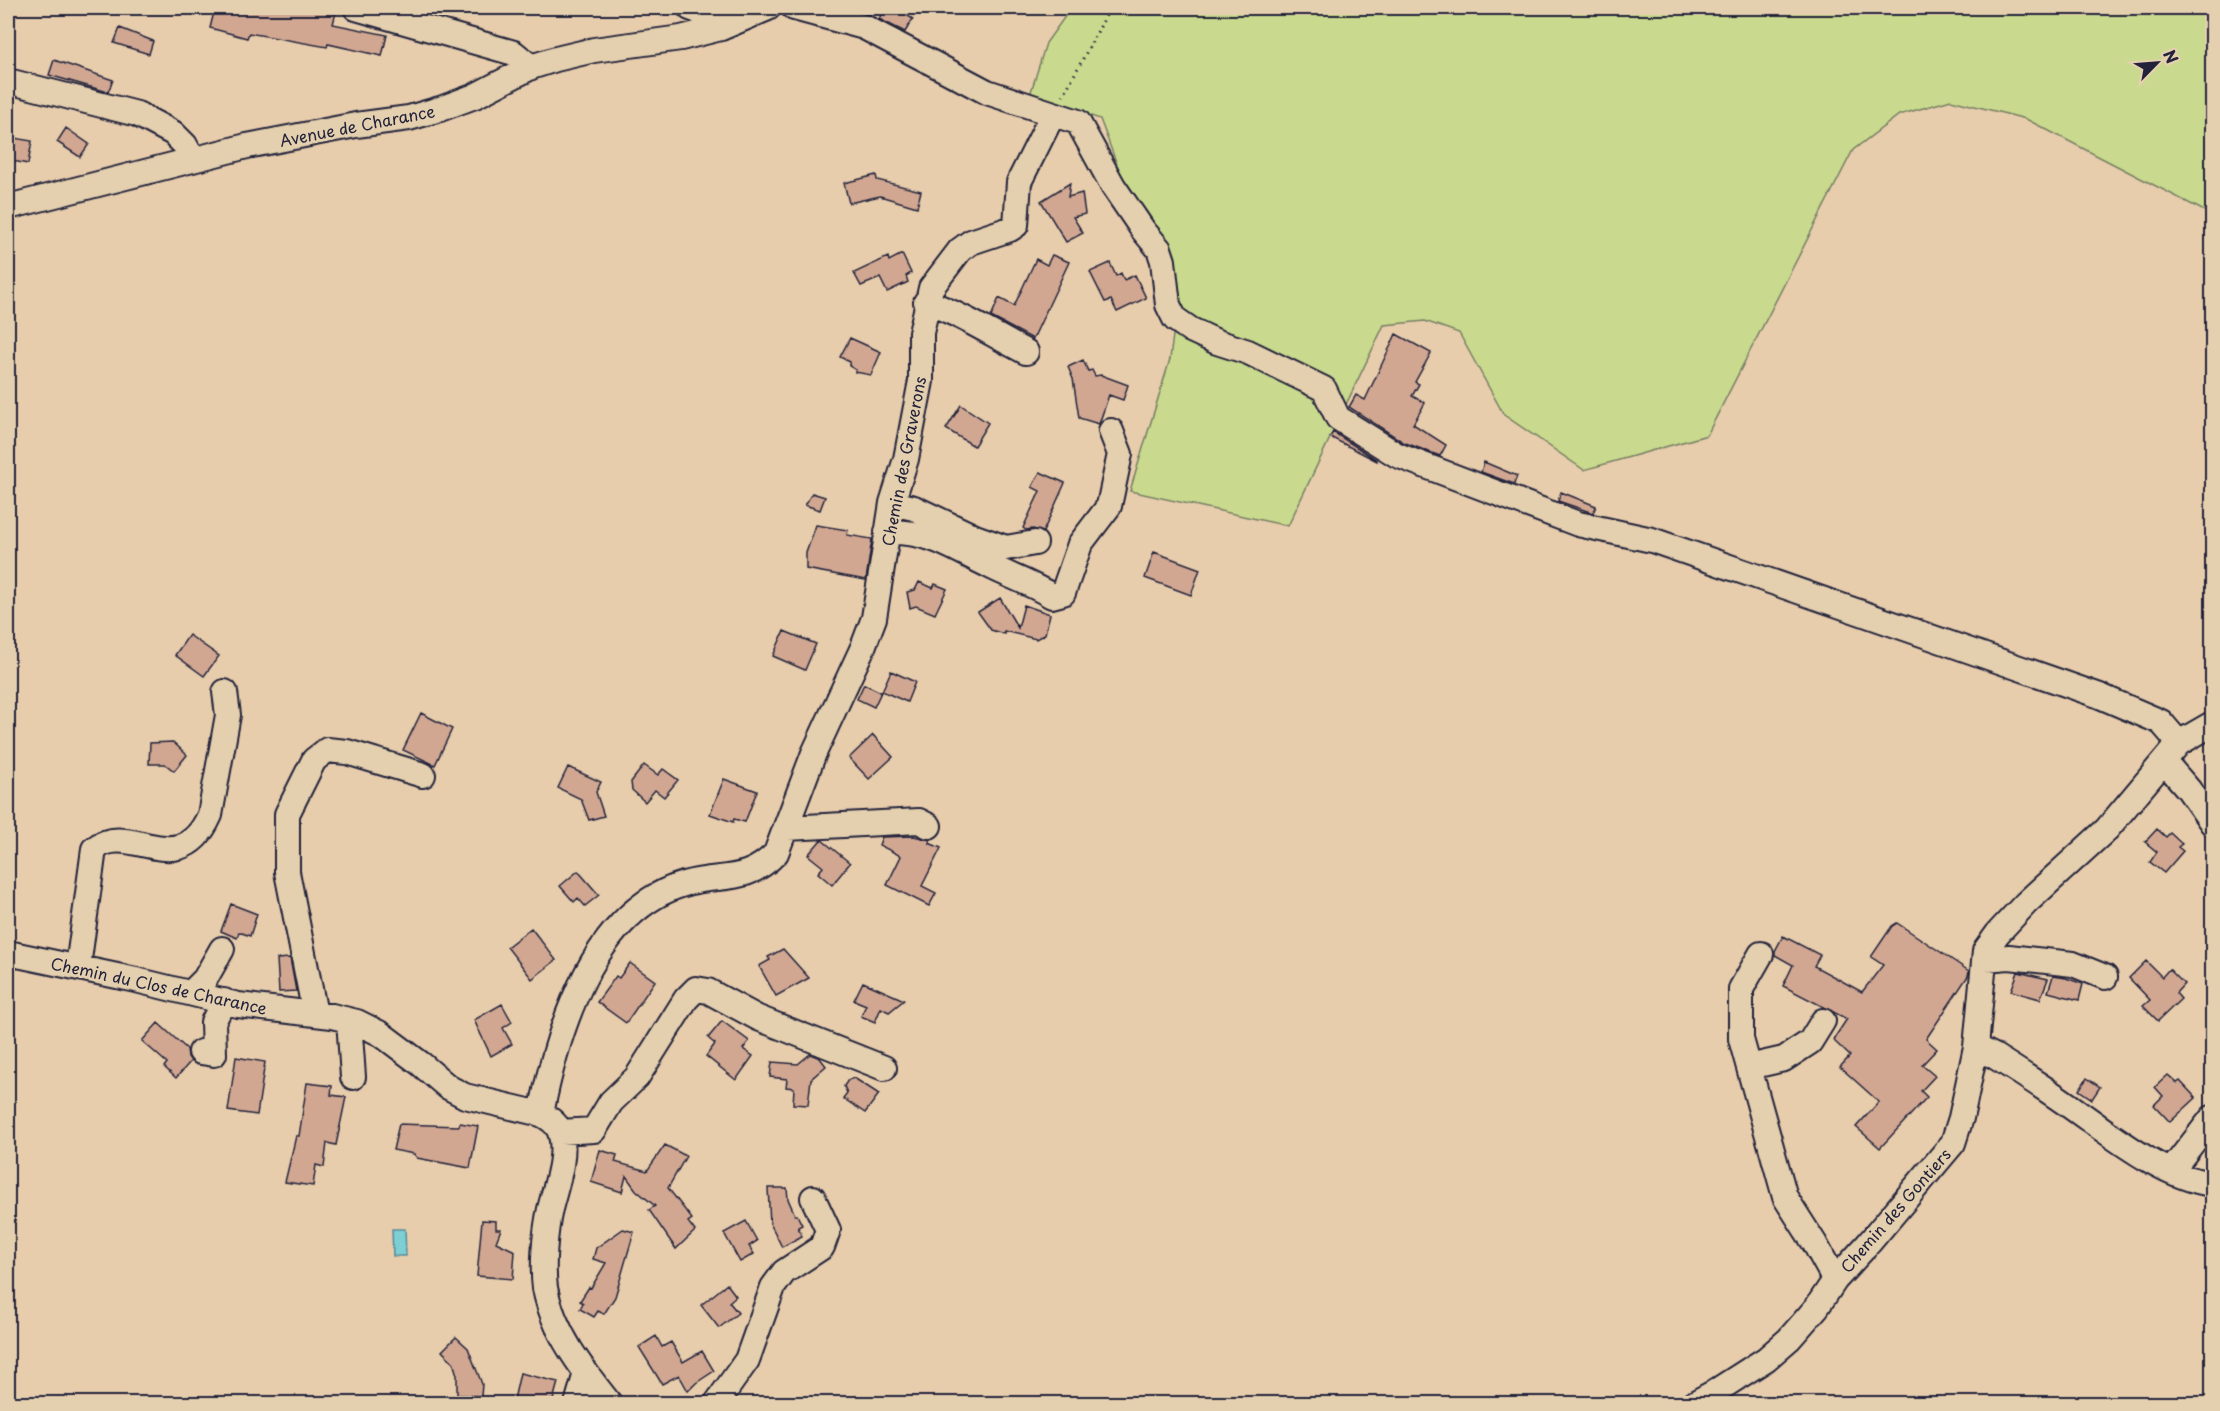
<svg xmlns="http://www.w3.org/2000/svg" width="2220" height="1411" viewBox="0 0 2220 1411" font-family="'Playpen Sans',sans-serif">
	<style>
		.green { fill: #c9d98d; stroke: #767e64; stroke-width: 1.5 }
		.water { fill: #7ecfd4; stroke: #598a97; stroke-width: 1.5 }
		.building { fill: #d1a792; stroke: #22223b; stroke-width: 1.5 }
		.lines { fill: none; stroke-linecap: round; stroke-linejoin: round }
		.minor-casing { stroke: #22223b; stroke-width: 28 }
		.path { stroke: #22223b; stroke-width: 3; stroke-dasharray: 1.5 4.5; stroke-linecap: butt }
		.minor { stroke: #e4d0ae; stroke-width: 24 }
		.labels { text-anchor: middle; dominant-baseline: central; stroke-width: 5; stroke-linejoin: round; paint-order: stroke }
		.street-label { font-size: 16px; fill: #22223b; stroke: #e4d0ae }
	</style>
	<rect width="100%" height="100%" fill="#e7cdac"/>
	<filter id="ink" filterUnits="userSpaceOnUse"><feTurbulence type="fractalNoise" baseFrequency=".0167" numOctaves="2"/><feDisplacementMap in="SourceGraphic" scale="12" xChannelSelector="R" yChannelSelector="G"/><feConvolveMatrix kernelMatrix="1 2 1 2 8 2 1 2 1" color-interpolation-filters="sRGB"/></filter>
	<g filter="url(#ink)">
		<path class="green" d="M1071 8H2212V215L2026 119 1951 100 1899 115 1853 150 1707 435 1584 470 1504 415 1459 333 1425 321 1384 325 1288 526 1130 491 1170 359 1175 319 1100 119 1030 95 1046 43Z"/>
		<path class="water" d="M392 1229H405L406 1256H393Z"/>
		<path class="building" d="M215 8H337L333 24 387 35 382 56 328 44 327 47 249 33 247 38 210 28Z
			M885 8H895L913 19 905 32 879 19Z
			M120 28 153 41 149 54 114 43Z
			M54 60 113 80 108 92 49 75Z
			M66 128 89 144 80 157 57 142Z
			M8 137 32 141 28 164 8 160Z
			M876 175 877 180 921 191 917 207 880 196 849 203 844 183Z
			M1070 183 1068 197 1082 193 1085 214 1073 217 1083 233 1066 242 1041 201Z
			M902 254 911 273 906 276 908 282 887 292 880 278 861 286 854 273 888 257 889 261Z
			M1052 255 1069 262 1033 339 991 317 999 298 1014 306 1036 259 1047 265Z
			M1110 263 1116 276 1121 273 1124 280 1135 275 1146 298 1117 312 1111 300 1105 302 1090 272Z
			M1396 334 1431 353 1415 382 1419 384 1412 396 1425 403 1413 424 1446 445 1440 456 1403 442 1349 407 1356 395 1365 400Z
			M850 338 881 352 871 375 855 372 856 370 849 366 850 362 840 357Z
			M1083 360 1088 371 1092 370 1095 376 1101 375 1128 385 1123 400 1109 395 1099 424 1079 418 1073 379 1068 367Z
			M961 405 988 423 974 446 946 429Z
			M1333 432 1377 460V461L1330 437Z
			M1484 462 1517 476 1514 484 1481 472Z
			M1040 472 1065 483 1043 532 1033 529 1026 530 1023 528 1040 491 1032 487Z
			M1561 492 1596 506 1593 513 1558 501Z
			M812 493 825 497 820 510 805 505Z
			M816 525 848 530 847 535 872 539 866 580 806 569V553Z
			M1154 552 1200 569 1191 595 1145 578Z
			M919 582 933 588 935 584 947 589 935 614 916 606 910 608 907 592 915 590Z
			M1000 598 1018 628 1024 605 1050 614 1045 634 1036 639 1004 631V634L991 630 978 612Z
			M784 631 816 644 805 670 773 656Z
			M189 635 219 656 204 676 175 655Z
			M891 671 915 682 907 702 882 691Z
			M864 684 881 692 874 707 857 699Z
			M421 713 452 729 435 765 403 750Z
			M873 735 893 757 869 779 849 758Z
			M173 742 187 755 174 771 165 764H149L150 743Z
			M644 765 658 775 663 769 678 780 664 797 655 790 645 802 632 790 631 782Z
			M568 767 601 782 596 792 604 816 589 820 581 799 558 788Z
			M724 779 757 791 745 822 734 819 733 822 710 814Z
			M2157 829 2166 837 2170 833 2182 844 2178 847 2183 851 2164 873 2150 862 2157 852 2145 842Z
			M914 836 930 840 929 843 941 848 922 886 936 893 929 906 887 885 901 856 879 845 882 837Z
			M822 840 850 863 832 885 818 873 823 867 808 855 820 841Z
			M578 871 599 895 585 906 578 898 574 902 560 886Z
			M231 904 257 914 250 936 239 932 237 938 221 931Z
			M1897 923 1969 971 1968 976 1926 1039 1937 1049 1922 1065 1935 1076 1921 1091 1927 1097 1880 1148 1856 1127 1879 1102 1840 1067 1850 1056 1833 1040 1847 1019 1783 986 1793 965 1775 955V951L1783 936 1820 955 1814 966 1862 992 1883 965 1871 957 1892 926Z
			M531 928 556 960 532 979 507 947Z
			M783 949 809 978 776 996 759 966 770 960 768 957Z
			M290 958 296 991 279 992 277 959Z
			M2146 961 2162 977 2169 969 2184 984 2176 993 2181 999 2158 1021 2143 1006 2150 1000 2129 978Z
			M630 963 655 981 626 1023 597 1002 616 976 619 978Z
			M2018 972 2048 979 2040 999 2011 991Z
			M2053 976 2066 978 2083 984 2079 1000 2048 992Z
			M863 982 904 1000 889 1012 881 1008 875 1022 861 1016 866 1005 854 1000Z
			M502 1004 512 1022 503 1028 512 1044 491 1056 474 1020Z
			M722 1021 749 1041 743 1049 753 1056 736 1080 706 1056 715 1044 708 1038Z
			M158 1023 187 1049 188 1057 191 1061 176 1078 164 1067 167 1063 142 1041Z
			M810 1054 820 1058 826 1066 811 1079 808 1105 793 1104 794 1088 786 1087 787 1079 770 1077 772 1062 798 1064Z
			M236 1057 265 1062 257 1115 228 1111Z
			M2168 1075 2177 1083 2180 1081 2196 1098 2170 1122 2154 1105 2163 1096 2155 1087Z
			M854 1078 879 1094 865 1113 843 1098 847 1093 844 1086 848 1080Z
			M2087 1078 2100 1087 2092 1099 2079 1090Z
			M307 1083 332 1086 331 1095 346 1097 336 1145 327 1143 324 1167 316 1165 313 1186 285 1182 296 1136H299Z
			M460 1123 478 1126 470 1168 417 1158 414 1154 393 1150 399 1124 459 1126Z
			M665 1145 686 1156 668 1188 692 1219 688 1222 695 1231 676 1249 649 1210 655 1206 636 1190 626 1176 622 1192 591 1182 600 1150 617 1155 615 1162 647 1171Z
			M768 1188H787L788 1199 795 1215H797L802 1225 798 1227 802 1236 782 1247 770 1223Z
			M482 1220 496 1221V1229H501L496 1242 515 1251 513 1279 477 1276Z
			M746 1221 757 1241 749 1246 754 1254 740 1262 724 1233Z
			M623 1229 634 1232 615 1297 604 1314 598 1311 594 1317 580 1309 583 1303 580 1301 589 1287 591 1288 606 1263 593 1259 596 1248Z
			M727 1284 736 1296 729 1302 738 1313 719 1328 701 1305Z
			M656 1336 662 1347 671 1342 683 1362 702 1351 714 1371 696 1383 688 1391 679 1375 662 1384 639 1347Z
			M456 1337 468 1348 482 1384 481 1396 457 1395V1375L453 1362 442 1351Z
			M520 1373 558 1382 552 1404H513Z"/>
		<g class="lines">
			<defs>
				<path id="minor" d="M356 8 514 53 531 67
					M690 8 701 12 721 28
					M794 8 864 27 987 92 1078 122 1113 186 1143 230 1159 249 1163 261 1168 305 1175 319 1191 330 1217 342 1248 352 1324 389 1338 418 1397 455 1578 524 1652 540 2100 696 2161 722 2179 743
					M8 81 137 114 173 133 185 145 193 160
					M8 207 247 146 356 125 409 118 440 109 475 96 531 67 556 59 594 50 681 38 721 28 768 8
					M926 302C961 314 993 335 1026 352
					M892 503 914 508 975 537 1006 548 1035 543
					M887 532C931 531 950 547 988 565 1009 576 1031 583 1052 596L1063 593 1080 544 1109 506 1120 454 1111 431
					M2164 761 2189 790 2212 823
					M787 828 919 821 929 826
					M8 953 136 980 238 1005 332 1016 357 1022 381 1034 421 1064 448 1087 465 1096 541 1114C549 1118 557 1123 560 1132 568 1154 555 1188 550 1209 545 1231 542 1266 545 1288 553 1332 583 1370 610 1404
					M1761 954 1741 989V1039L1785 1197 1815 1244 1835 1280
					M1985 959 2009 957 2073 964 2105 977
					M78 967 94 849C130 819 179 884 210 815L228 715 225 692
					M191 993 205 979 222 949
					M315 1014 287 872V814L314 760 327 750 347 752 423 775
					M349 1020 353 1077
					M1976 1047 1994 1056C2018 1071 2043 1087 2067 1104 2109 1133 2161 1177 2212 1184
					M201 1052 214 1054 213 1022 224 1001
					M1749 1067 1784 1059 1810 1042 1823 1021
					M541 1114C557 1031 593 911 684 884 721 873 745 885 776 853L814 753 863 647 874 618 892 503 906 459 915 412 921 381V333L931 288 960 250 971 242 1010 229 1016 225 1019 182 1053 114
					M560 1132 594 1130 611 1102 637 1077 686 999 696 989 708 991 758 1018 884 1068
					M2171 1171 2212 1118
					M577 1404 586 1373
					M716 1404 747 1360 773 1287 784 1272 822 1247 828 1230 813 1198
					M1693 1404 1713 1393 1766 1359 1789 1339 1817 1307 1835 1280 1868 1244 1953 1143 1961 1118 1976 1047 1985 951 1998 933 2026 903 2107 829 2179 743 2212 724"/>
			</defs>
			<use href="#minor" class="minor-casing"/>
			<path class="path" d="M1063 96 1110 8"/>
			<use href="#minor" class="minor"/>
		</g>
	</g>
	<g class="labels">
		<g class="street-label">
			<text transform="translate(357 125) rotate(-11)">Avenue de Charance</text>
			<text transform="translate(903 461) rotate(-79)">Chemin des Graverons</text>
			<text transform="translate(159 985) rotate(12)">Chemin du Clos de Charance</text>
			<text transform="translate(1895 1210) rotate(-49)">Chemin des Gontiers</text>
		</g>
	</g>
	<rect width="2220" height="1411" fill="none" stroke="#e4d0ae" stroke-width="30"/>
	<rect x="15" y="15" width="2190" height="1381" fill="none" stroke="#22223b" stroke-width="2" filter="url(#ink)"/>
	<g transform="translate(2157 63) rotate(65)" stroke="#e4d0ae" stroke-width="4.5" paint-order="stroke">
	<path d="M0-4.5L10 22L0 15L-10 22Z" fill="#22223b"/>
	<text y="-9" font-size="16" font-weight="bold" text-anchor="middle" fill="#22223b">N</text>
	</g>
</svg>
